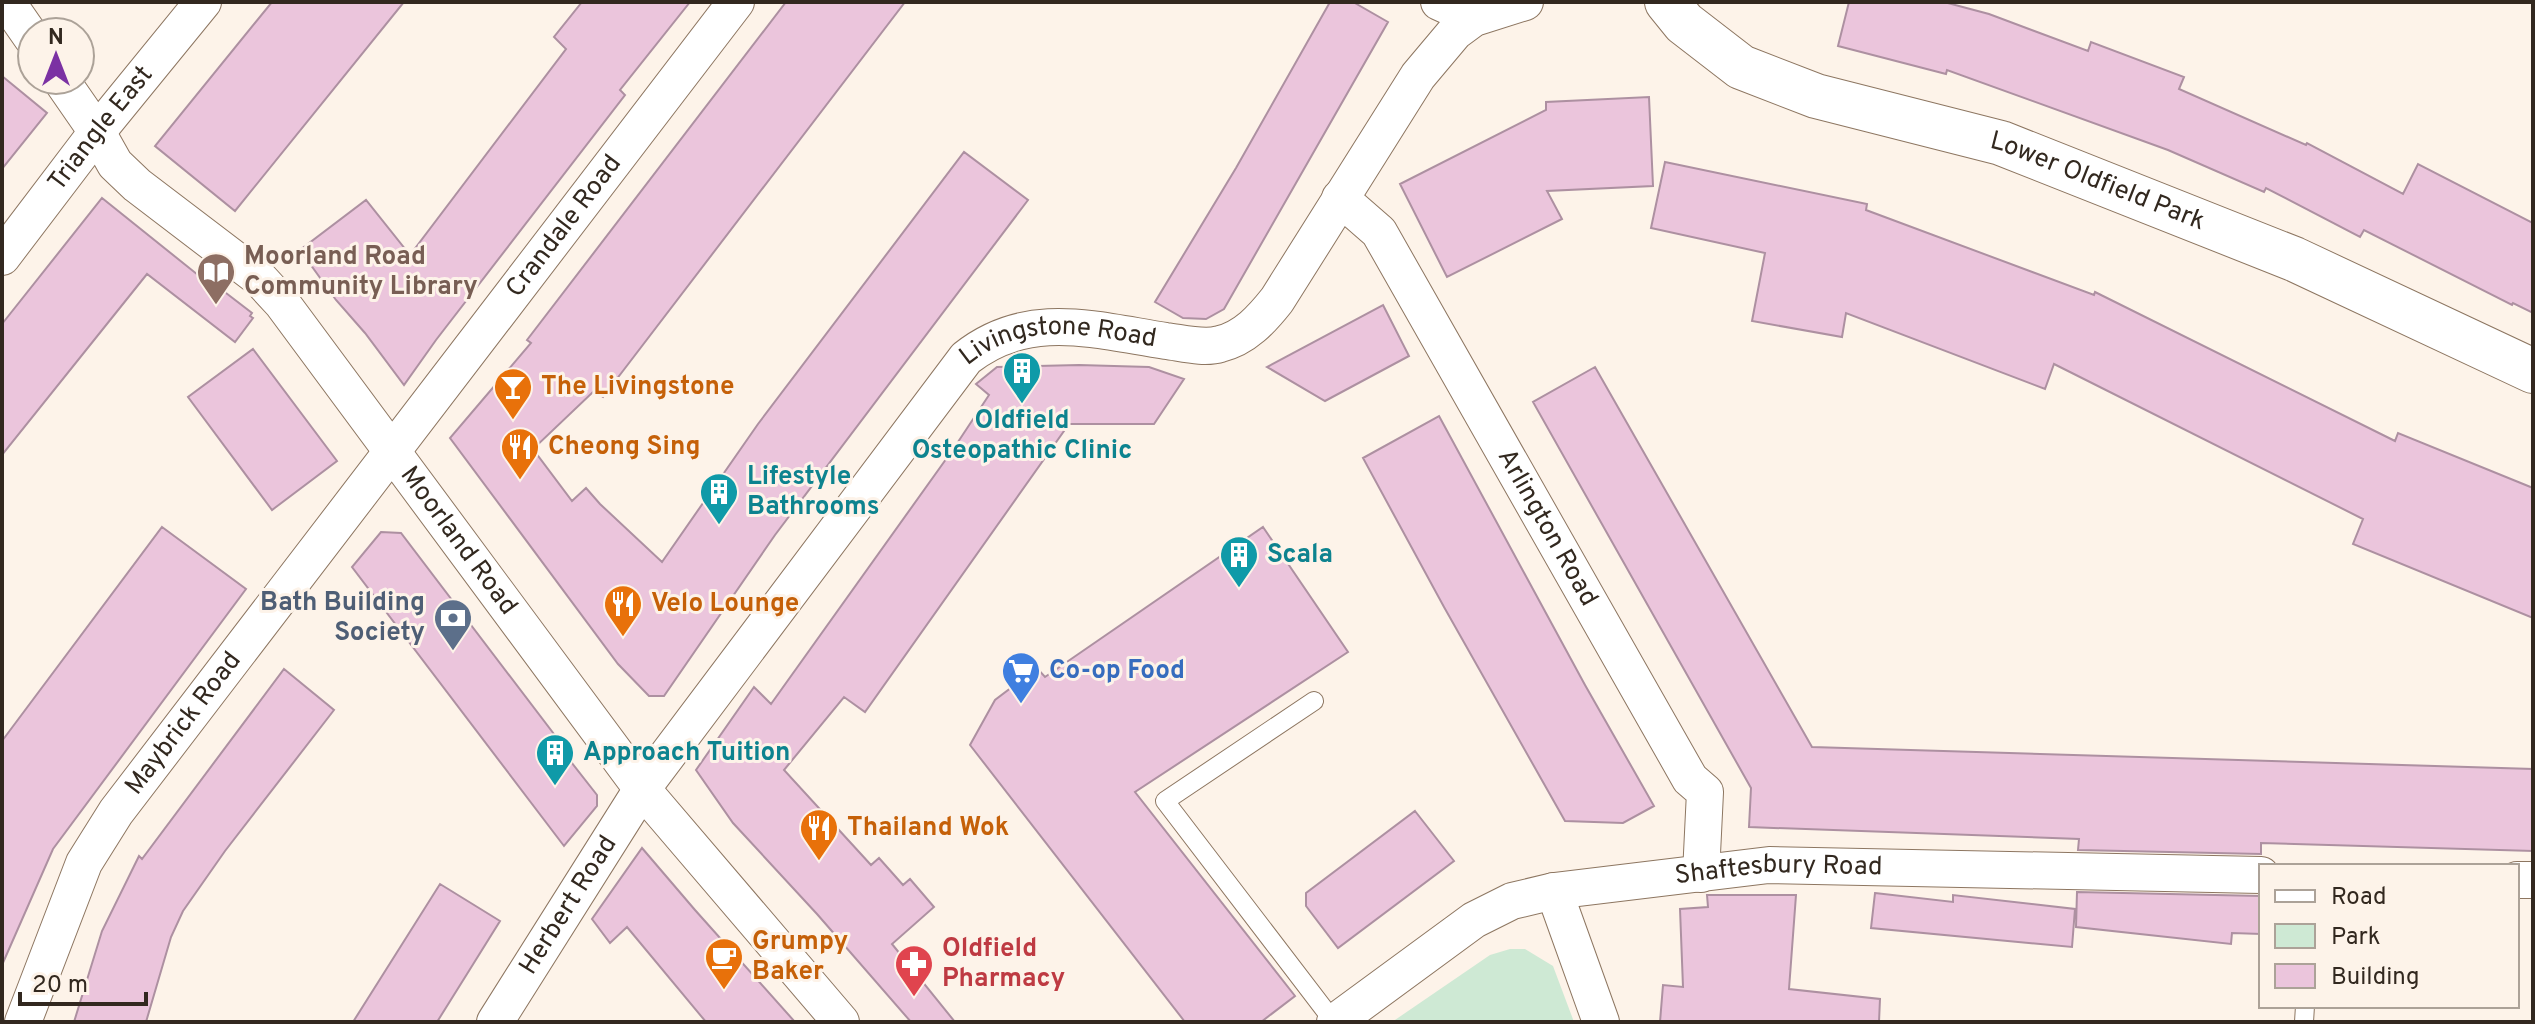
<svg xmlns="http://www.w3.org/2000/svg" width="2535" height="1024" viewBox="0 0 2535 1024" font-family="Overpass,sans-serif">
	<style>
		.green { fill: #cee9d4 }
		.building { fill: #ebc5dc; stroke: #ad90a1; stroke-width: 2 }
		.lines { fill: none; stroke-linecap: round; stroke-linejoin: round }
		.lane-casing { stroke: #8d7661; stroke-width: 20 }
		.street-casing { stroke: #8d7661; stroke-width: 38 }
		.secondary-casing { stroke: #8d7661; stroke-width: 46 }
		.lane { stroke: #fff; stroke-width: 18 }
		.street { stroke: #fff; stroke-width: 36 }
		.secondary { stroke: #fff; stroke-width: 44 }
		.labels { text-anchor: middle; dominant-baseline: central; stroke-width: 6; stroke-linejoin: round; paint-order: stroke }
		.street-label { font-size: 26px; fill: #32281f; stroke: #fdf3e9 }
		.education-label { font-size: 26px; font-weight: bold; fill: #785e54; stroke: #fdf3e9; text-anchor: start }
		.food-label { font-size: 26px; font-weight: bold; fill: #c56008; stroke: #fdf3e9; text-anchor: start }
		.culture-label { font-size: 26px; font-weight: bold; fill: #0d838f; stroke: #fdf3e9; text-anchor: start }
		.service-label { font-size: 26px; font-weight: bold; fill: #4e5e75; stroke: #fdf3e9; text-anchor: end }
		.shop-label { font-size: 26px; font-weight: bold; fill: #366cbe; stroke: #fdf3e9; text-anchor: start }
		.health-label { font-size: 26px; font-weight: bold; fill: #be3a42; stroke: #fdf3e9; text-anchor: start }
	</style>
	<rect width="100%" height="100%" fill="#fdf3e9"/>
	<path class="green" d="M1510 949H1525L1553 966 1574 1022H1392L1490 955Z"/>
	<path class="building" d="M272 2H404L235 211 155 146Z
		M582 2H690L620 90 625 95 436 340 404 385 365 333 336 300 300 250 366 200 410 255 566 49 554 37Z
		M786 2H905L603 397 594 391 533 449 572 501 586 488 600 504 662 562 758 424 964 152 1028 200 775 535 664 696H649L618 664 450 438 531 343 527 340Z
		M1330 2H1353L1388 22 1224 309 1206 319 1183 318 1155 302 1236 168Z
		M1849 2H1944L1989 14 2088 51 2091 42 2184 77 2179 89 2306 145 2307 143 2403 194 2418 164 2533 223V313L2513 303 2512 305 2364 230 2360 237 2266 188 2264 192 2168 150 1947 70 1946 74 1838 46Z
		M2 76 47 113 2 169Z
		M1649 97 1653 186 1547 191 1562 219 1447 277 1400 184 1546 110V102Z
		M1665 162 1867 204 1866 210 2094 295 2095 292 2395 441 2398 433 2533 488V618L2353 544 2363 519 2054 364 2045 389 1846 313 1842 337 1752 321 1765 253 1651 228Z
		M102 198 198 275 200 273 252 313 250 316 253 318 235 342 147 274 2 455V324Z
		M1383 305 1409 356 1325 401 1267 367Z
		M253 349 337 461 272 510 188 397Z
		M1079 365 1149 367 1184 379 1154 424H1069L865 712 844 697 784 770 871 865 879 858 903 885 910 879 934 907 892 944 955 1022H911L817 914 733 823 696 770 754 687 771 704 954 448 989 395 976 384 997 367Z
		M1595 367 1812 747 2533 769V851L2261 843V854L2078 850 2079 839 1749 827 1751 788 1533 402Z
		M1439 416 1585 685 1654 806 1623 823 1565 821 1444 607 1363 458Z
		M162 527 246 589 53 849 2 965V741Z
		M1263 527 1348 652 1135 792 1295 996 1261 1022H1185L970 745 995 700 1037 668 1045 677Z
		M381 532 401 533 560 742 557 744 597 795V806L564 846 352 567Z
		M284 669 334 710 225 851 183 911 171 937 146 1022H74L102 931 139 856 142 859Z
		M1415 811 1454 861 1338 948 1306 906V893Z
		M642 848 695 910 795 1022H706L627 927 610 943 592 919Z
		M440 884 500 921 467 974 437 1022H353Z
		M2077 892 2261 896V934L2232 933 2231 944 2076 927Z
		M1875 893 1953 902V895L2075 909 2072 947 1871 928Z
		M1707 895H1796L1789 989 1880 999 1879 1022H1660L1663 985 1683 987 1680 909 1708 907Z"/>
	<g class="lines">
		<defs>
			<path id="lane" d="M1314 701 1165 801 1334 1022
				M2304 1022 2305 1006"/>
			<g id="street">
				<path d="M7 2 32 38"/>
				<path d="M1439 2 1474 18"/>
				<path id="s1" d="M61 80 97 132 115 164 137 185 259 278 282 303 642 789 841 1022"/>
				<path id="s2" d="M1340 198 1379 232 1690 779 1705 792 1701 874"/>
				<path id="s3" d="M2 257 97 132 203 2"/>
				<path d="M2517 880H2533"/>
				<path d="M1554 891 1601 1022"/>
				<path id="s4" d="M23 1022 84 863 116 812 736 2"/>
				<path id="s5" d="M495 1022 642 789 966 358C1028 309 1094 330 1166 341 1182 343 1204 349 1220 344 1245 338 1262 319 1277 300L1418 76 1455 32 1474 18 1525 2"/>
				<path id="s6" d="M1335 1022 1474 920 1512 901 1554 891 1769 865 2261 875"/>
			</g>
			<g id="secondary">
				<path id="s7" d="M1667 2 1684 23 1741 67 1816 96 2001 143 2294 259 2533 371"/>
			</g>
		</defs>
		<use href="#lane" class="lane-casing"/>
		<use href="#street" class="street-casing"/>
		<use href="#secondary" class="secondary-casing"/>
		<use href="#lane" class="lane"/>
		<use href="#street" class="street"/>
		<use href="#secondary" class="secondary"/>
	</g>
	<defs>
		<symbol id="library-pin" viewBox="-11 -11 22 30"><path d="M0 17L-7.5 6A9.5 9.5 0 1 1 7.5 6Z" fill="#8d6e63" stroke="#fdf3e9"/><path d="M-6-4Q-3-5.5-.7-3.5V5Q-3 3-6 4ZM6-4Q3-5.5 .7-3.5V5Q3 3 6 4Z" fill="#fff"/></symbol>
		<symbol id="building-pin" viewBox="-11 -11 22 30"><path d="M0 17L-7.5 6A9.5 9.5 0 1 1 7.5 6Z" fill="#0f9aa8" stroke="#fdf3e9"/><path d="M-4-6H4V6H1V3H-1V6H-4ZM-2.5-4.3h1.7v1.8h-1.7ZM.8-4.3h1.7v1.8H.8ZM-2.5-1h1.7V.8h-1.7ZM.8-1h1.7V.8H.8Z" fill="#fff"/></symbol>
		<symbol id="bar-pin" viewBox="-11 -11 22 30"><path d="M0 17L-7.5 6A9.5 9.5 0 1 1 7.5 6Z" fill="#e8710a" stroke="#fdf3e9"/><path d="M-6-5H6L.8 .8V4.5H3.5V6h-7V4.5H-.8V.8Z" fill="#fff"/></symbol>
		<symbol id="restaurant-pin" viewBox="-11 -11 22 30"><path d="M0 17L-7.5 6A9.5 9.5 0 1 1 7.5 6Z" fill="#e8710a" stroke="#fdf3e9"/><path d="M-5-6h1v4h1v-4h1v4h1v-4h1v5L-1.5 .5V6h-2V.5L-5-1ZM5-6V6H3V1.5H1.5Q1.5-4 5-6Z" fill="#fff"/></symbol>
		<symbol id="bank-pin" viewBox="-11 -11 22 30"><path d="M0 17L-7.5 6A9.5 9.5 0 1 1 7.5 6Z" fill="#5c6f8a" stroke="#fdf3e9"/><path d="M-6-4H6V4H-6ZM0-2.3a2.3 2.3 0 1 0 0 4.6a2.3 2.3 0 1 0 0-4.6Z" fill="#fff"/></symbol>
		<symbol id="supermarket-pin" viewBox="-11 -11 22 30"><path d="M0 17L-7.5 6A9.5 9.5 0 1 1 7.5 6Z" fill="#3f7fe0" stroke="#fdf3e9"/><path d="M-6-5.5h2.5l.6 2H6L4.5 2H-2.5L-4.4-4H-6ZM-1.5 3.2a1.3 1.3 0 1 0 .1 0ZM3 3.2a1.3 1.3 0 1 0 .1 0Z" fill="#fff"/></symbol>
		<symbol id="cafe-pin" viewBox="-11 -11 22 30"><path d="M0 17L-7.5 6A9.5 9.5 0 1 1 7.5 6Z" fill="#e8710a" stroke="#fdf3e9"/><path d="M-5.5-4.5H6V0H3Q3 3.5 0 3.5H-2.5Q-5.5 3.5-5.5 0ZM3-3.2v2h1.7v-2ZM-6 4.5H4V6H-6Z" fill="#fff"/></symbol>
		<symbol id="pharmacy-pin" viewBox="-11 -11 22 30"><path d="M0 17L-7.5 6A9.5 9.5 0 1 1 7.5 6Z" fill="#e0444e" stroke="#fdf3e9"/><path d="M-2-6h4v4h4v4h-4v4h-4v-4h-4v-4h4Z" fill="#fff"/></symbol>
	</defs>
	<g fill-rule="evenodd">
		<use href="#library-pin" x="194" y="250" width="44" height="60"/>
		<use href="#building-pin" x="1000" y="349" width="44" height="60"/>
		<use href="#bar-pin" x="491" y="365" width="44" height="60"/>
		<use href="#restaurant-pin" x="498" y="425" width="44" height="60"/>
		<use href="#building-pin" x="697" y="470" width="44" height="60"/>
		<use href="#building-pin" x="1217" y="533" width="44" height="60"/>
		<use href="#restaurant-pin" x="601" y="582" width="44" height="60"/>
		<use href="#bank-pin" x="431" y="596" width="44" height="60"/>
		<use href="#supermarket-pin" x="999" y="649" width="44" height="60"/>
		<use href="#building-pin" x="533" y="731" width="44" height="60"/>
		<use href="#restaurant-pin" x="797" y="806" width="44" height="60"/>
		<use href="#cafe-pin" x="702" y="935" width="44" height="60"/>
		<use href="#pharmacy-pin" x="892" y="942" width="44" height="60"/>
	</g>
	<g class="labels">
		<g class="street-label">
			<text stroke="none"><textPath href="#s3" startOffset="162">Triangle East</textPath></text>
			<text stroke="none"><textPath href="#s7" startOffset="474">Lower Oldfield Park</textPath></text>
			<text stroke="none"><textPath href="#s4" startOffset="968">Crandale Road</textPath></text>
			<text stroke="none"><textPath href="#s5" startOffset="912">Livingstone Road</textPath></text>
			<text stroke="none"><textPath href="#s2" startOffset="392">Arlington Road</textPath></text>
			<text stroke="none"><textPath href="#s1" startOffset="614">Moorland Road</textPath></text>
			<text stroke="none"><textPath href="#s4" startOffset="342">Maybrick Road</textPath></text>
			<text stroke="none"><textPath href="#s6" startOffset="484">Shaftesbury Road</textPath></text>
			<text stroke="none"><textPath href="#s5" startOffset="138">Herbert Road</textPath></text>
		</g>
		<g class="education-label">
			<text x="244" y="257">Moorland Road<tspan x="244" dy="30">Community Library</tspan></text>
		</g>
		<g class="food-label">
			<text x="541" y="387">The Livingstone</text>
			<text x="548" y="447">Cheong Sing</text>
			<text x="651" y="604">Velo Lounge</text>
			<text x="847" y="828">Thailand Wok</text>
			<text x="752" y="942">Grumpy<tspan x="752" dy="30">Baker</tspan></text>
		</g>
		<g class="culture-label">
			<text x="1022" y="421" text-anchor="middle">Oldfield<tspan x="1022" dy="30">Osteopathic Clinic</tspan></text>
			<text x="747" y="477">Lifestyle<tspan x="747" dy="30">Bathrooms</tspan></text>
			<text x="1267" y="555">Scala</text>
			<text x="583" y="753">Approach Tuition</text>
		</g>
		<g class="service-label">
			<text x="425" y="603">Bath Building<tspan x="425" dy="30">Society</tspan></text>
		</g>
		<g class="shop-label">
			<text x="1049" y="671">Co-op Food</text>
		</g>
		<g class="health-label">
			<text x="942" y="949">Oldfield<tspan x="942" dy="30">Pharmacy</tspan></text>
		</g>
	</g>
	<rect width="2535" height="1024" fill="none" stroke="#32281f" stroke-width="8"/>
	<rect x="2259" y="864" width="260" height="144" fill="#fdf3e9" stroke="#aca298" stroke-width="2"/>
	<rect x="2275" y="890" width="40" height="12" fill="#ffffff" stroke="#aca298" stroke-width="2"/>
	<text x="2331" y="904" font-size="24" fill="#32281f">Road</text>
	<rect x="2275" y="924" width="40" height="24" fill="#cee9d4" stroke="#aca298" stroke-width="2"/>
	<text x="2331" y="944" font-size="24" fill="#32281f">Park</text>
	<rect x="2275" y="964" width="40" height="24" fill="#ebc5dc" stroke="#aca298" stroke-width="2"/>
	<text x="2331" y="984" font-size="24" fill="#32281f">Building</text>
	<g transform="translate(56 56)"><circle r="38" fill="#fdf3e9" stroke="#aca298" stroke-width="2"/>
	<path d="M0-6L14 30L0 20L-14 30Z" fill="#7b31a3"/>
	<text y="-12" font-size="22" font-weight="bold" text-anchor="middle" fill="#32281f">N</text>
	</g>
	<path d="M20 992v12h126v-12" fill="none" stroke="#32281f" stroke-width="4"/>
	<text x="32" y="992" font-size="24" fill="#32281f" stroke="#fdf3e9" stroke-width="6" paint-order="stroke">20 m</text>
</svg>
